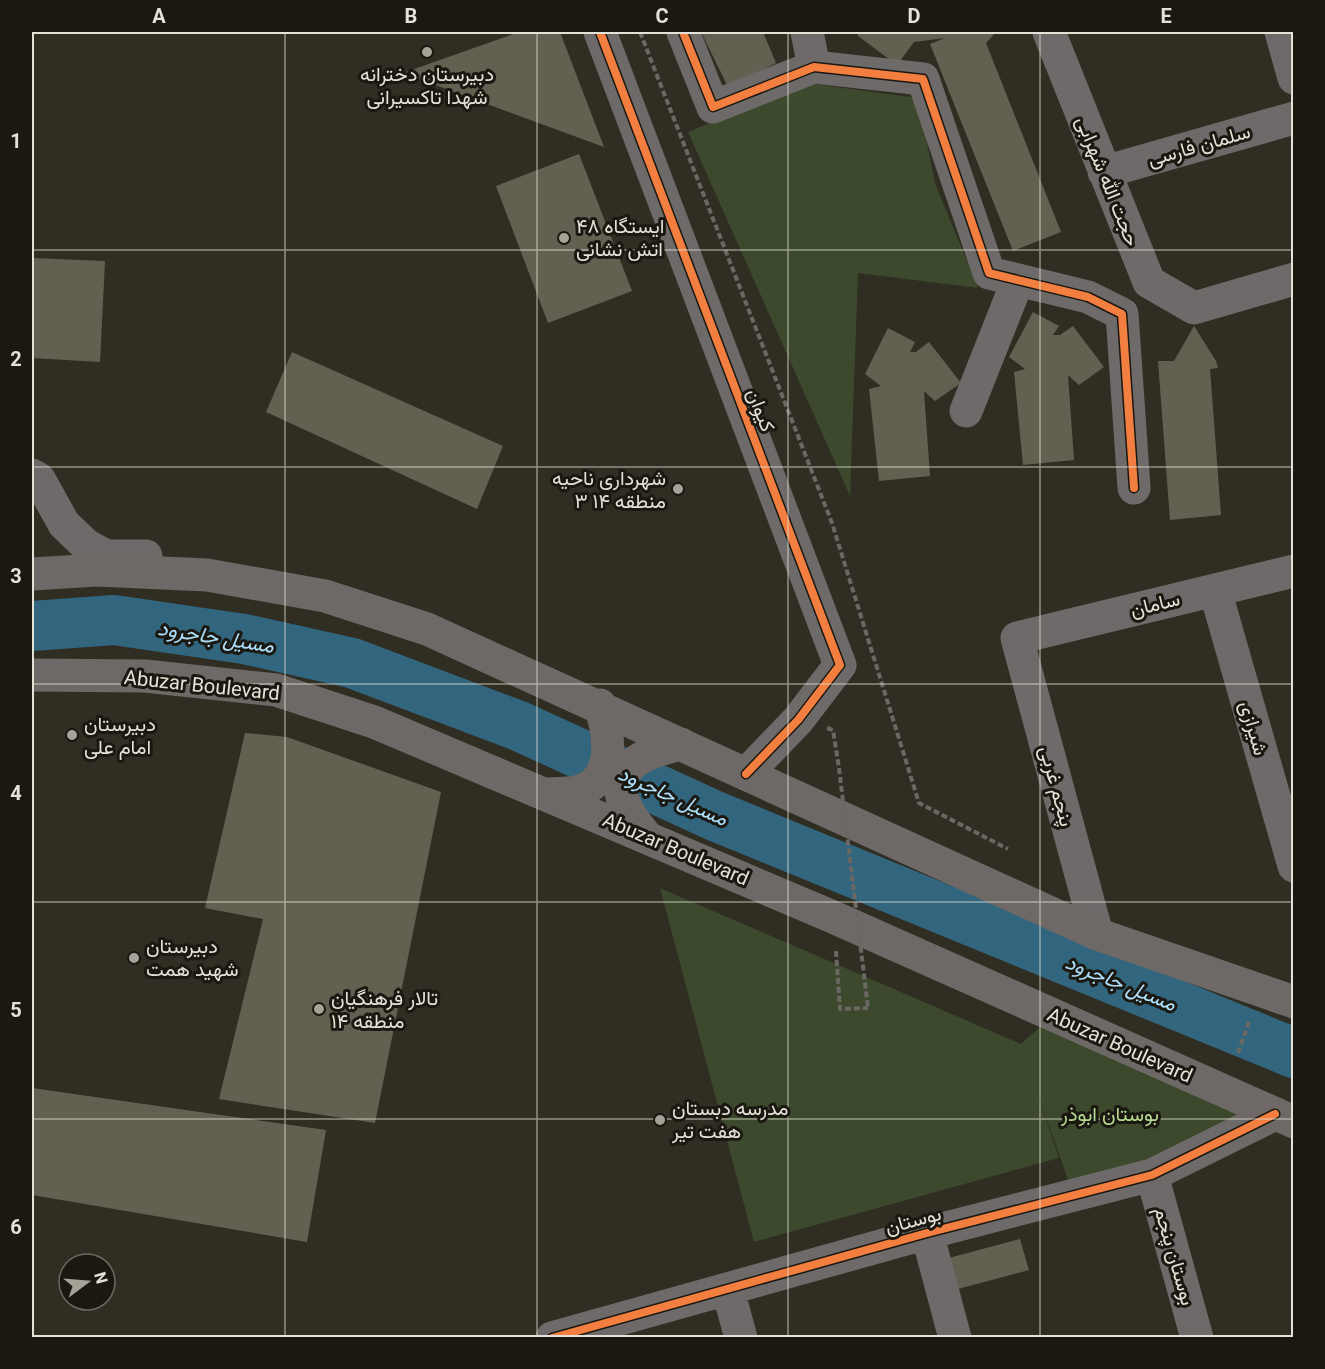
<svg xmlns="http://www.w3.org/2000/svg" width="1325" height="1369" viewBox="0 0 1325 1369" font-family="Roboto,Vazirmatn,sans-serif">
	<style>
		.green { fill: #3c492d }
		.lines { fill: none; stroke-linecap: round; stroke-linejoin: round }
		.river { stroke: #32657e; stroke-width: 50 }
		.building { fill: #646051 }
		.path { stroke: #6b6864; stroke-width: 4; stroke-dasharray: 6 3; stroke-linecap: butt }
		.minor { stroke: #6d6a69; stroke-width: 33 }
		.major { stroke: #6e6966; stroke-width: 33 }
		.path-bridge { stroke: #6b6864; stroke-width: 4; stroke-dasharray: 6 3; stroke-linecap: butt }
		.cycleway-casing { stroke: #1a1810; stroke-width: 11 }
		.cycleway { stroke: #f27e40; stroke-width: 8 }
		.grid { fill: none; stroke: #e4e1d6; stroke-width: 1.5; stroke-opacity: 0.55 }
		.poi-dot { fill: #a5a297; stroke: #1a1810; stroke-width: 2 }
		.labels { text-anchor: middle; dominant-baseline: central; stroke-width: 6; stroke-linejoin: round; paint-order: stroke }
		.poi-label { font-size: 20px; fill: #e4e1d6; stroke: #1a1810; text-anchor: start }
		.street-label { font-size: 20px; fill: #e4e1d6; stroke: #1a1810 }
		.park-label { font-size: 20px; fill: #b6da91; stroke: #1a1810 }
		.water-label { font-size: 21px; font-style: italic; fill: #addef9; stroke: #1a1810 }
		.neatline { fill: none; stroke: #e4e1d6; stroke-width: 2 }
		.grid-label { font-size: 20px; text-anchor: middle; font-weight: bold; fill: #e4e1d6 }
	</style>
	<rect width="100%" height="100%" fill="#302d23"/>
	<path class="green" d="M806 83 918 98 935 183 978 288 858 273 850 496 688 132Z
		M660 888 1021 1044 1047 1021 1254 1114 1165 1160 1071 1188 1038 1094 1059 1158 754 1242Z"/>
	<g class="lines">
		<path class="river" d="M32 626 114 620 244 639 352 663 519 726 715 816 1294 1053"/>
	</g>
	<path class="building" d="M519 32H560L604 147 403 73Z
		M701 32H763L776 63 728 87Z
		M858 32H996L986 43 1061 232 1013 251 930 44 945 38 914 42 897 65 858 36Z
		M579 154 632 291 548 323 496 186Z
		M32 258 105 261 100 362 32 358Z
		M1033 312 1059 326 1053 335H1060L1073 326 1104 367 1079 385 1068 375 1074 460 1023 465 1014 372 1025 369 1009 357Z
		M1194 326 1216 361 1218 368 1210 369 1221 515 1170 520 1158 361H1174Z
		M888 328 915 342 910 352H916L929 342 961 383 935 401 924 391 930 476 879 481 869 389 881 386 865 374Z
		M292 352 503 446 477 509 266 412Z
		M245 733 287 737 441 792 375 1123 219 1099 263 919 205 908Z
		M32 1088 326 1130 307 1242 32 1195Z
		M1020 1239 1029 1270 954 1290 945 1259Z"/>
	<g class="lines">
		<path class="path" d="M640 32 832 523 919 803 1008 849
			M827 728 833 730 839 768
			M836 951 840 1009 868 1008
			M1238 1053 1250 1019"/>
		<path class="minor" d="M600 32 840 665 798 720 746 774
			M683 32 713 107 814 67 923 79 989 273 1088 297 1122 314 1134 488
			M807 32 814 67
			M1049 32 1149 282 1194 308 1294 279
			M1281 32 1294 78
			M1104 172 1294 118
			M966 411 1018 280
			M32 475 39 479 64 524 86 545 106 556H146
			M1215 590 1294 866
			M1097 934 1017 638 1294 571
			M1152 1175 1197 1338
			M927 1233 955 1338
			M728 1290 741 1338
			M552 1338 927 1233 1152 1175 1275 1114"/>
		<path class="major" d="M32 574 97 570 207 575 325 596 427 629 1097 934 1294 1002
			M32 675 145 676 276 690 374 722 833 917 1294 1122
			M548 794C557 793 568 794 576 792 617 782 610 736 600 705
			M647 837C601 784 617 759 681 744"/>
		<path class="path-bridge" d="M839 768 868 1008"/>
		<defs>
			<path id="cycleway" d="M600 32 840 665 798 720 746 774
				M683 32 713 107 814 67 923 79 989 273 1088 297 1122 314 1134 488
				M552 1338 927 1233 1152 1175 1275 1114"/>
		</defs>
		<use href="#cycleway" class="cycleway-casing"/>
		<use href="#cycleway" class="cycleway"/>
	</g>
	<path class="grid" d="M285 32V1338M537 32V1338M788 32V1338M1040 32V1338M32 250H1294M32 467H1294M32 684H1294M32 902H1294M32 1119H1294"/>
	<g class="poi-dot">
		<circle cx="427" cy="52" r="6"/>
		<circle cx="564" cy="238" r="6"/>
		<circle cx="678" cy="489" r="6"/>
		<circle cx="72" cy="735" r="6"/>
		<circle cx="134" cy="958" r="6"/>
		<circle cx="319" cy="1009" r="6"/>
		<circle cx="660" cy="1120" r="6"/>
	</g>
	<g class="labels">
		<g class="poi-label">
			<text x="427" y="74" text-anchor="middle">دبیرستان دخترانه<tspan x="427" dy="23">شهدا تاکسیرانی</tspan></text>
			<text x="576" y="226">ایستگاه ۴۸<tspan x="576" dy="23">اتش نشانی</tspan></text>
			<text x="666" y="478" text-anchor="end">شهرداری ناحیه<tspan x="666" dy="23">۳ منطقه ۱۴</tspan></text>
			<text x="84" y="724">دبیرستان<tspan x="84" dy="23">امام علی</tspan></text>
			<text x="146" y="946">دبیرستان<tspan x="146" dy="23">شهید همت</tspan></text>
			<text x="331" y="998">تالار فرهنگیان<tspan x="331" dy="23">منطقه ۱۴</tspan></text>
			<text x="672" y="1108">مدرسه دبستان<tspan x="672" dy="23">هفت تیر</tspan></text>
		</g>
		<g class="street-label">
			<text transform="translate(1199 145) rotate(-16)">سلمان فارسی</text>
			<text transform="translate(1108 181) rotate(68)">حجت الله شهرابی</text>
			<text transform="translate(761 410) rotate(69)">کیوان</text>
			<text transform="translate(1155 604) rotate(-14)">سامان</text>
			<text transform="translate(202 685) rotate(6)">Abuzar Boulevard</text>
			<text transform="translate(1254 728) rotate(74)">شیرازی</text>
			<text transform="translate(1057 786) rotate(75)">پنجم غربی</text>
			<text transform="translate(676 849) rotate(23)">Abuzar Boulevard</text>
			<text transform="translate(1120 1045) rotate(24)">Abuzar Boulevard</text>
			<text transform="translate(913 1220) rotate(-15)">بوستان</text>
			<text transform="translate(1175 1256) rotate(74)">بوستان پنجم</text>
		</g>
		<g class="park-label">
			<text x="1110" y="1114">بوستان ابوذر</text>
		</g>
		<g class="water-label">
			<text transform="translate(216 637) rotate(9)">مسیل جاجرود</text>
			<text transform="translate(673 796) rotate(24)">مسیل جاجرود</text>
			<text transform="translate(1121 983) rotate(22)">مسیل جاجرود</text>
		</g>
	</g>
	<rect width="1325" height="1369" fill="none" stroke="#1a1810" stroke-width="66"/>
	<g transform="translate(87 1282) rotate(74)"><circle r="28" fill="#1a1810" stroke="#6b685f" stroke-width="1.5"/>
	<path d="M0-4.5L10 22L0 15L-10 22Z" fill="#a5a297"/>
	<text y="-9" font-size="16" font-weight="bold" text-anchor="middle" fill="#e4e1d6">N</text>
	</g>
	<rect x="33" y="33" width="1259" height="1303" class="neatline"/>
	<g class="grid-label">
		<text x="159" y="23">A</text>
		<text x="411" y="23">B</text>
		<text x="662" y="23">C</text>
		<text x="914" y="23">D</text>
		<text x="1166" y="23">E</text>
		<text x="16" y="148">1</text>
		<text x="16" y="366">2</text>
		<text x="16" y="583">3</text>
		<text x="16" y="800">4</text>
		<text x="16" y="1017">5</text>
		<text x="16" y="1234">6</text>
	</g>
</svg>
